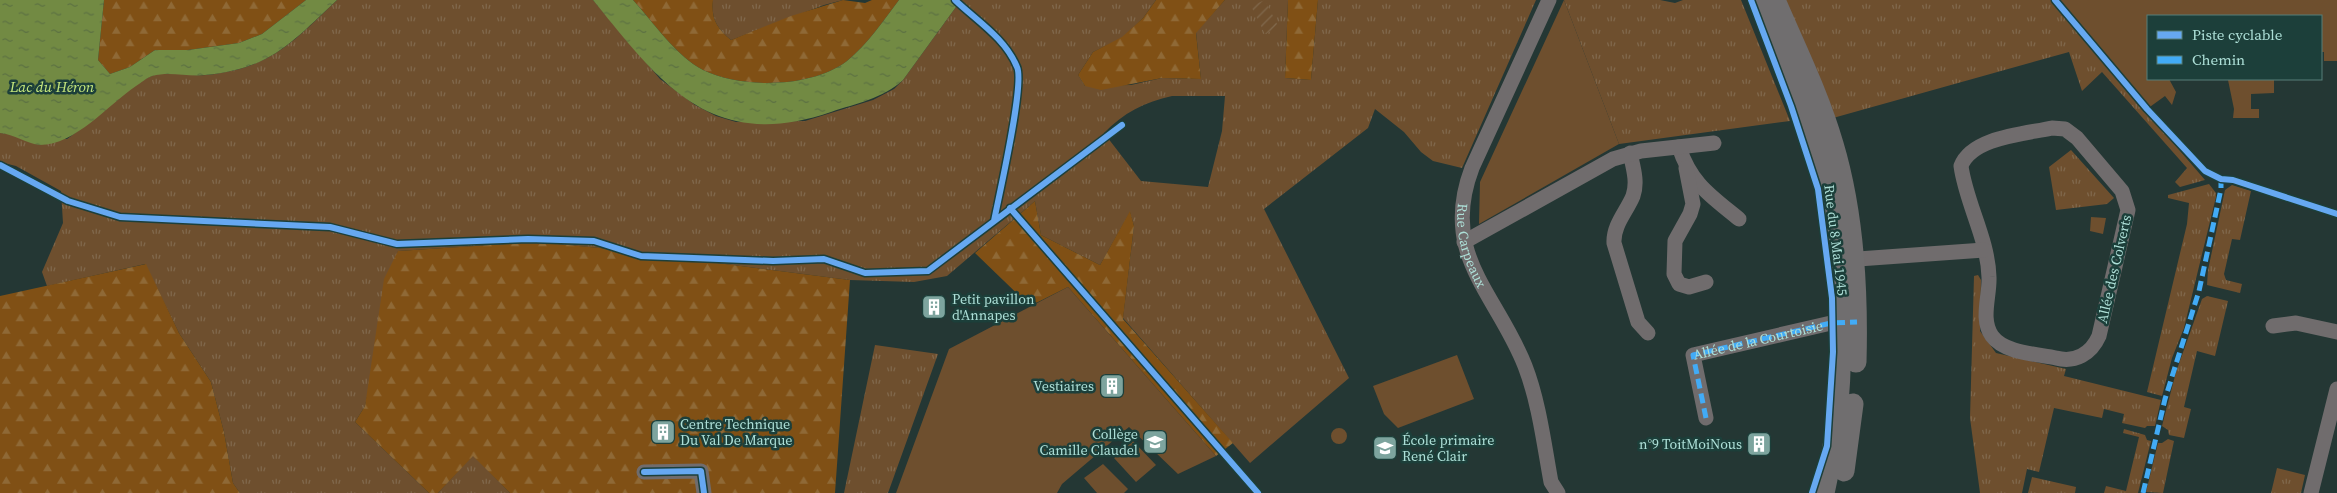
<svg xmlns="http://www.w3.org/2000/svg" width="2337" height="493" viewBox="0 0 2337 493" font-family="'Source Serif 4',serif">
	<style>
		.grass { fill: url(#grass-tufts); fill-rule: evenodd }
		.forest { fill: url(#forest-firs) }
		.park { fill: #6e4f2e }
		.garden { fill: url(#garden-furrows) }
		.water { fill: url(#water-ripples) }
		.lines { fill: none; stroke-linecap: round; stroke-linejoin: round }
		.minor { stroke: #706c6d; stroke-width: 15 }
		.secondary { stroke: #706e6f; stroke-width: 21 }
		.quiet { stroke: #42abf6; stroke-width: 5; stroke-dasharray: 10 5; stroke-linecap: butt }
		.cycleway-casing { stroke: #1c3f3a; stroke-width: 9 }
		.cycleway { stroke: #66a8f1; stroke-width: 6 }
		.labels { text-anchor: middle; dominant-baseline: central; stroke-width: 5; stroke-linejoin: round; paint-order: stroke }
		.street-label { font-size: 14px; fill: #addfd7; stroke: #1c3f3a }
		.poi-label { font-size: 14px; fill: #addfd7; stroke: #1c3f3a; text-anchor: start }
		.water-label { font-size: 15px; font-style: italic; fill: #c5e77d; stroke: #1c3f3a }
	</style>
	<defs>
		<pattern id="grass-tufts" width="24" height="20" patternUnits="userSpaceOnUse" patternTransform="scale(1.25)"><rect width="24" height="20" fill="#6e4f2e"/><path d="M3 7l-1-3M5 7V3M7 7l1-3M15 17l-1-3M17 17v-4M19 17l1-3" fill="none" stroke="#80684c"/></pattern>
		<pattern id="forest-firs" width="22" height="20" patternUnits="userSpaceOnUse" patternTransform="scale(1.25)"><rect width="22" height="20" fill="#805015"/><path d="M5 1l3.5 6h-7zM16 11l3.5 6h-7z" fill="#8f6936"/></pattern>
		<pattern id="garden-furrows" width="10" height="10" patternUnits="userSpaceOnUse" patternTransform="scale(1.25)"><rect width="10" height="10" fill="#6e4f2e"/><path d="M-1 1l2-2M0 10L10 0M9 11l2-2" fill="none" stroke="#80684c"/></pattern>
		<pattern id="water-ripples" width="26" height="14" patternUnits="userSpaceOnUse" patternTransform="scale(1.25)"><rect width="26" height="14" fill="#728a43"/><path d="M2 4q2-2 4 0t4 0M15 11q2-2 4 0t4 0" fill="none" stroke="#5c7142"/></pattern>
	</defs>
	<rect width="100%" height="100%" fill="#243734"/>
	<path class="grass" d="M337 0H593L660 79 695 105 716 116 736 122 805 121 873 100 894 89 903 80 961 0H1156L1143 18 1122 38 1093 52 1078 75 1085 86 1131 85 1162 78 1201 79 1196 32 1225 0H1288L1285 78 1311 80 1318 0H1536L1462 168 1433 161 1421 152 1404 132 1375 109 1368 128 1264 209 1349 378 1250 463 1123 318 1134 226 1130 212 1100 265 1041 235 1035 201 947 276 914 282 850 280 600 248 536 242 398 251 365 406 355 422 429 493H240L233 483 224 432 211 382 179 333 145 264 47 286 42 272 63 223 61 191 16 166 0 162V133L67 139C95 119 119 92 149 77 166 69 188 77 206 75 271 68 292 43 337 0ZM1172 96H1225L1222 131 1208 187 1141 181 1104 133C1123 113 1145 102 1172 96Z
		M713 0H843L824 5 731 40C717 28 711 19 713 0Z
		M1564 0H1660L1675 3 1683 0H1741L1790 121 1619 144Z
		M1784 0H2055L2087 37 2084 39 2205 180 2180 187 2175 182 2187 168 2102 72 2082 91 2069 52 1833 118Z
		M2071 150 2114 198 2107 204 2056 210 2049 167Z
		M2209 184 2216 193V197L2184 328 2172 358 2162 396 2147 392 2187 224 2189 203 2168 198V195Z
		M2232 185 2251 191 2240 240 2232 239 2224 274 2226 280 2242 284 2240 293 2207 285 2208 270 2225 190Z
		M1978 275 1981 280 1980 331 1996 353 2066 369 2064 376 2161 400 2155 426H2147L2145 428 2122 423 2124 414 2104 409 2102 418 2054 408 2039 472 2027 469 2022 493H1980L1970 418 1974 276Z
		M2207 296 2228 301 2215 356 2197 351 2184 407 2191 409 2184 438 2169 435 2168 430 2162 426 2176 372 2202 299Z
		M875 345 938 354 888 493H844Z
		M2124 429 2145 435 2147 440 2151 441 2138 493H2104L2106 486 2126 491 2139 437 2123 433Z
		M2168 439 2174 441 2163 493 2146 492 2158 443H2162Z
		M473 455 510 493H438Z
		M2277 468 2305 475 2301 493H2271Z
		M2032 477 2076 487 2075 493H2028Z"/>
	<path class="forest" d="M104 0H306L262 34 239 43 188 50H155L130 67 110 74 98 60Z
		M633 0H713C711 19 717 28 731 40L791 16 843 0 865 3 872 0H899C883 21 868 44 847 61 812 88 741 89 703 70 675 55 654 23 633 0Z
		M1156 0H1225L1196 33 1201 79 1162 78 1101 90 1085 86 1078 75 1093 52 1122 37 1143 18Z
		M1288 0H1318L1311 80 1285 78Z
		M1035 201 1041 235 1100 265 1130 211 1134 226 1123 319 1233 443 1216 456 1068 287 1030 306 975 253Z
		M536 242 600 248 850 280 835 493H510L473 456 438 493H429L355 422 365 406 384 279 398 251Z
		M146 264 179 333 211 382 224 432 233 483 240 493H0V296Z"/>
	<path class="park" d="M1564 0 1619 144 1479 224 1480 182Z
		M2055 0H2337V61H2324V52H2321V16H2148V79H2169L2176 92 2172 105 2165 96 2147 109Z
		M2230 79H2274V93L2251 94V109H2259V118H2233L2234 109 2228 80Z
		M2091 217 2106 218 2103 234 2090 231Z
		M1068 287 1216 456 1178 474 1129 427 1062 484 1057 493H896L949 349Z
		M1457 355 1474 399 1398 428 1384 414 1373 386Z
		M1331 436a8 8 0 1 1 16 0a8 8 0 1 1-16 0Z
		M1133 441 1156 465 1136 482 1114 458Z
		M1103 464 1128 489 1124 493H1097L1084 478Z"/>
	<path class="garden" d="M1265 0 1279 28 1265 34 1251 6Z"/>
	<path class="water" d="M0 0H104L98 60 110 74 130 67 155 50H188L239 43 262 34 306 0H337C292 42 271 69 205 75 187 77 170 71 152 76 146 78 141 83 136 86 108 105 75 145 40 145 27 144 14 134 0 133Z
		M593 0H633C654 23 675 55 703 70 741 89 812 88 847 61 868 44 883 21 899 0H961L903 80C882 99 857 103 831 112 711 153 661 84 593 0Z"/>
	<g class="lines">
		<g class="minor">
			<path id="s1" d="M1549 0 1472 168C1439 255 1497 294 1525 366 1539 402 1544 444 1551 482L1558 493"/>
			<path d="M2052 128 2065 129 2077 138 2122 191 2128 210 2099 336C2091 354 2075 363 2056 358 2037 354 2004 353 1992 336 1980 319 1990 296 1989 277 1988 239 1966 203 1961 166 1972 137 2025 134 2052 128Z"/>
			<path d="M1679 147C1691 184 1711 196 1739 219"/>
			<path d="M1630 153C1633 167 1638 182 1633 196 1627 211 1613 225 1614 243L1638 322 1648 333"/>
			<path d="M1686 168 1693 204 1690 214 1675 241 1674 274 1679 284 1689 287 1706 282"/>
			<path d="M1464 242 1613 159 1641 151 1714 143"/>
			<path d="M1844 260 1984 250"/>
			<path d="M2273 326 2296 323 2337 332"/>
			<path id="s2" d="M1706 418 1693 355 1831 323 1850 322"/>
			<path d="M644 472 701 471 704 493"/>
			<path d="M2311 493 2337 389"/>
		</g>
		<path class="secondary" d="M1759 0C1783 59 1810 118 1827 181 1834 209 1836 238 1838 267 1843 344 1842 418 1824 493
			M1775 0C1795 47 1819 95 1833 144 1854 214 1858 289 1856 362
			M1844 471 1853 404"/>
		<path class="quiet" d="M1706 418 1693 355 1831 323 1857 322
			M2143 493 2165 399 2199 291 2221 189V179"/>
		<defs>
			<path id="cycleway" d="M955 0C977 21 1005 38 1017 67 1025 84 999 195 994 221
				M1751 0 1791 106 1818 189 1832 298 1833 352 1827 446 1812 493
				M2055 0 2147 109 2205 171 2221 179 2233 180 2337 214
				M0 165 68 201 120 217 330 227 397 244 528 239 594 241 641 256 773 261 824 259 865 273 928 271 1122 125
				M1010 208 1258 493
				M644 472 701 471 704 493"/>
		</defs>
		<use href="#cycleway" class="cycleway-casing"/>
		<use href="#cycleway" class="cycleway"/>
	</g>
	<defs>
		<symbol id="building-square" viewBox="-11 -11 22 22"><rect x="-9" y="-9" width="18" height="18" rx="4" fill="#7da49e" stroke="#1c3f3a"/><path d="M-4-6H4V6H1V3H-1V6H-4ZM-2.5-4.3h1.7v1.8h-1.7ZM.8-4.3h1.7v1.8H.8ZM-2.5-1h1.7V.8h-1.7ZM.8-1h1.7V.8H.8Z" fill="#fff"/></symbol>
		<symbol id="school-square" viewBox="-11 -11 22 22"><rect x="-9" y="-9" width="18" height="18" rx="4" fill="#7da49e" stroke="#1c3f3a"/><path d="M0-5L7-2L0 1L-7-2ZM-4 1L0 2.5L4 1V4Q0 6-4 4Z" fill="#fff"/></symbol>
	</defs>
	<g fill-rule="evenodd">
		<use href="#building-square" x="920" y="293" width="28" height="28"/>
		<use href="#building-square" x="1098" y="372" width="28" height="28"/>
		<use href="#building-square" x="649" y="418" width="28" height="28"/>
		<use href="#school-square" x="1141" y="428" width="28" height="28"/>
		<use href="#building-square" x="1745" y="430" width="28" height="28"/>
		<use href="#school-square" x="1371" y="434" width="28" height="28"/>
	</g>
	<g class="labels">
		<g class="street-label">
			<text transform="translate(1836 240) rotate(83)">Rue du 8 Mai 1945</text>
			<text stroke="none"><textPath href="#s1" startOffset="265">Rue Carpeaux</textPath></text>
			<text transform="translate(2114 269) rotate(-77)">Allée des Colverts</text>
			<text stroke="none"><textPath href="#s2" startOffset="131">Allée de la Courtoisie</textPath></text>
		</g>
		<g class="poi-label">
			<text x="952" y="299">Petit pavillon<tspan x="952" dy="16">d'Annapes</tspan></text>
			<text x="1094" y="386" text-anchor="end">Vestiaires</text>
			<text x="680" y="424">Centre Technique<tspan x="680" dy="16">Du Val De Marque</tspan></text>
			<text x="1138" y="434" text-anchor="end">Collège<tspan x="1138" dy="16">Camille Claudel</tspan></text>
			<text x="1402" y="440">École primaire<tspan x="1402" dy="16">René Clair</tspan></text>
			<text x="1742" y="444" text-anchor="end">n°9 ToitMoiNous</text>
		</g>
		<g class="water-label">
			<text x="52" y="86">Lac du Héron</text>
		</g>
	</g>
	<rect x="2147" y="15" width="175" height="65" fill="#1c3f3a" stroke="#567f79"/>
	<rect x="2157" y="31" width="25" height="8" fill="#66a8f1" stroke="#567f79"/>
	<text x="2192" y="40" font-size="15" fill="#addfd7">Piste cyclable</text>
	<rect x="2157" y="56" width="25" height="8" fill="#42abf6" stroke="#567f79"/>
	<text x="2192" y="65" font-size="15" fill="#addfd7">Chemin</text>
</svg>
